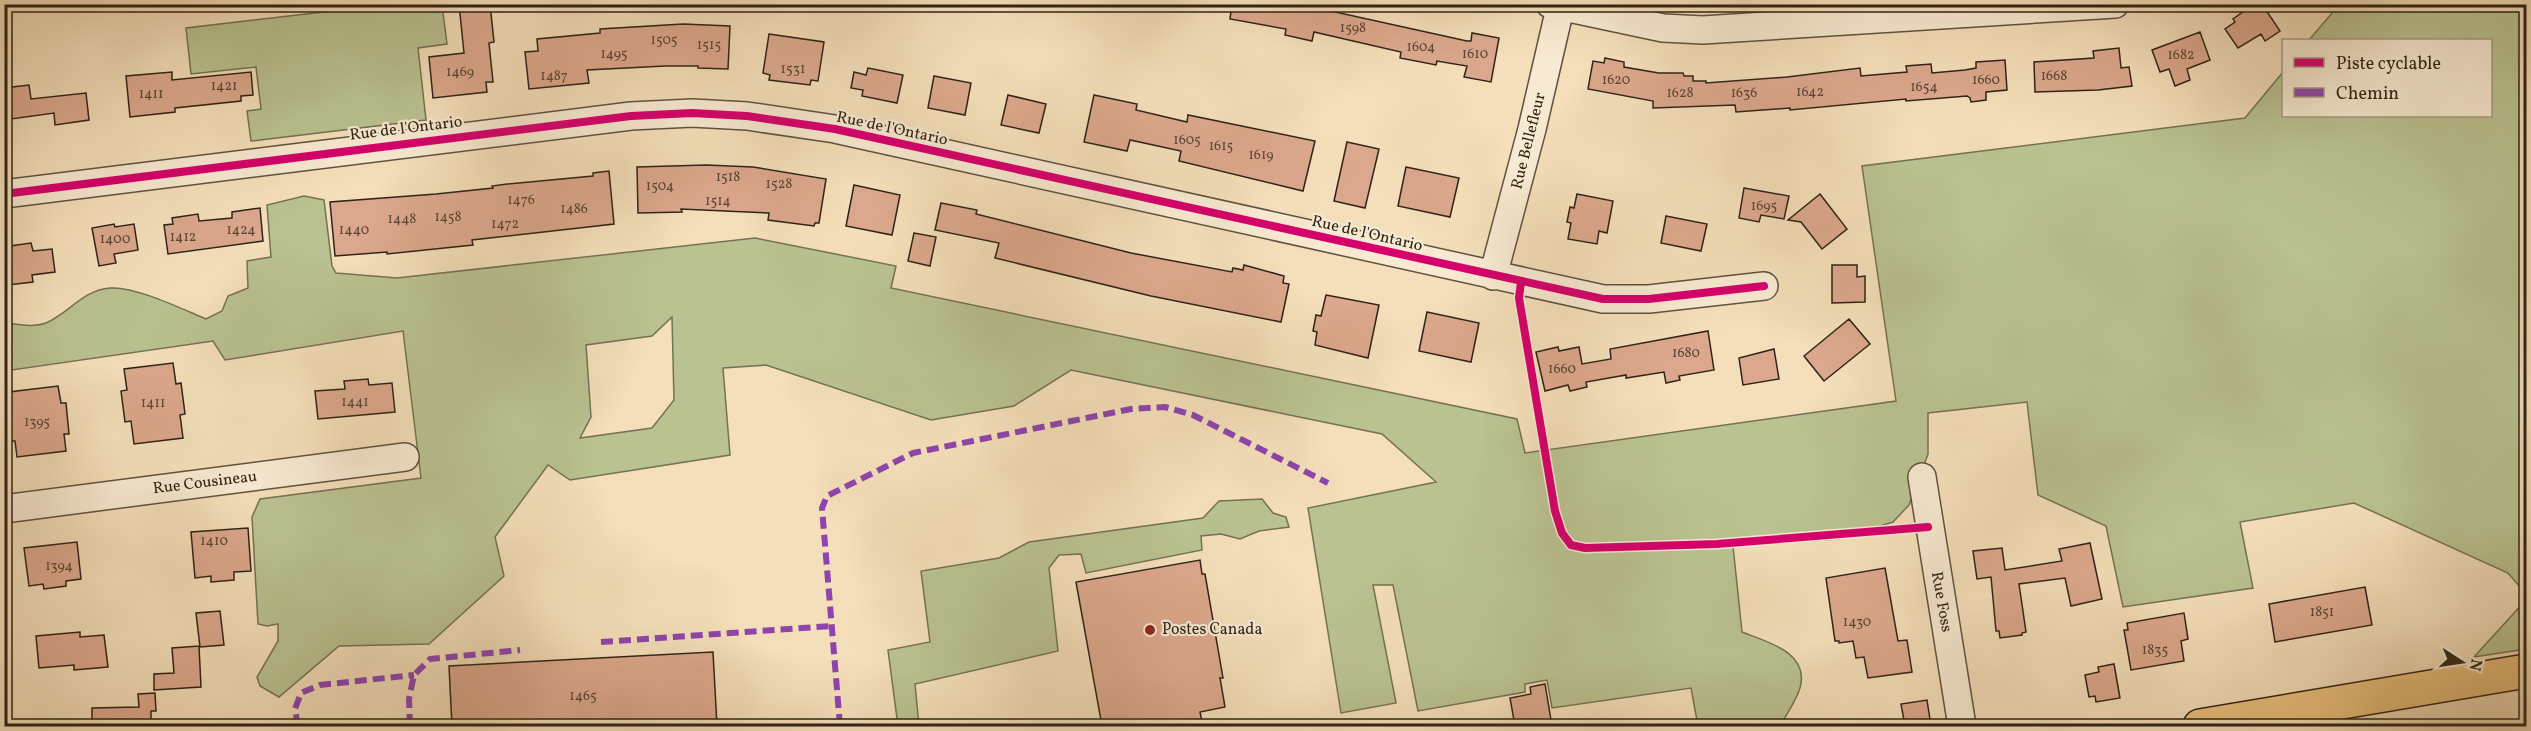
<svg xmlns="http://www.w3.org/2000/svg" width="2531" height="731" viewBox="0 0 2531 731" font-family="Vollkorn,serif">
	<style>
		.green { fill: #bac291; stroke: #747253; stroke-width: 1.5; fill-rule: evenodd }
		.building { fill: #dca88d; stroke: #2f2315; stroke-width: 1.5 }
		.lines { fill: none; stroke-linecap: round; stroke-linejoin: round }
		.minor-casing { stroke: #60523e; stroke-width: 30 }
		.major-casing { stroke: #2f2315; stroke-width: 36 }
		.minor { stroke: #f8ead2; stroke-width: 27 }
		.major { stroke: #eac07d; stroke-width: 33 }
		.quiet { stroke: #8e44ad; stroke-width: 6; stroke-dasharray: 12 6; stroke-linecap: butt }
		.cycleway-casing { stroke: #f8ead2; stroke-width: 11 }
		.cycleway { stroke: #d6006c; stroke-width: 8 }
		.poi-dot { fill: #8f2418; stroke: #f8ead2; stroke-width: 2 }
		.labels { text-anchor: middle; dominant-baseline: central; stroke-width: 4.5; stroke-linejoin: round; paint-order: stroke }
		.number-label { font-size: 14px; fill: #5a4433 }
		.street-label { font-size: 16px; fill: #2f2315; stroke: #f8ead2 }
		.poi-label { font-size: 16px; fill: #2f2315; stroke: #f8ead2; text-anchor: start }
	</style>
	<rect width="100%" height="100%" fill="#f4dfba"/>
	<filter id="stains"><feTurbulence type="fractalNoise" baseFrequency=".00333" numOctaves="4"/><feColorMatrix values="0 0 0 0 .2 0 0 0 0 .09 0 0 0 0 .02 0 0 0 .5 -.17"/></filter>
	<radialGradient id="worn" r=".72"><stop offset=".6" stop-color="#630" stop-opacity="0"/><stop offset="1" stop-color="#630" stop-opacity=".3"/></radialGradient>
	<path class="green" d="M384 5H442L447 44 418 48 426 120 251 141 247 111 261 109 256 67 191 74 186 28Z
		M2339 5H2526V594L2508 573 2354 503 2240 522 2253 588 2123 607 2106 526 2038 495 2027 402 1928 413V454L1909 505 1893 522 1838 539 1733 546 1742 632C1767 642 1810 652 1800 688 1796 701 1786 715 1780 726H1698L1691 688 1552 708 1547 680 1525 684V692L1418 711 1393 585H1373L1396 703 1341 713 1308 508 1436 482 1382 434 1071 370 1014 406 931 420 766 365 723 368 730 455 570 480 548 465 495 537 504 576 429 644 339 646 279 697 260 686 257 677 278 641V624L267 626 258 624 252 517 260 499 421 478 403 331 225 360 213 341 5 371V323C17 324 33 328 46 323 69 313 83 290 110 288 135 286 182 309 206 319L222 311 228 296 248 288 247 261 271 257 267 205 304 196 324 200 332 266 336 273 397 278 755 238 896 266 891 288 1517 419 1525 453 1896 401 1862 166 2245 118 2283 72 2284 116H2490V40H2309ZM672 317 674 400 652 428 580 438 591 417 586 345 652 336Z
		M1262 499 1273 513 1286 517 1289 527 1259 531 1240 539 1221 534 1201 536 1202 550 1086 573 1081 554 1059 555 1049 568 1058 651 915 684 919 726H898L888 650 930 642 921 571 999 558 1029 542 1203 518 1219 501Z
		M2526 600V649L2474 657Z"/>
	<path class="building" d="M459 4H490L494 42 489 43 493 82H486L487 92 433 98 429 57 464 53Z
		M1232 4H1299L1467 41H1471L1472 33 1499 38 1491 82 1464 77 1467 66 1437 61 1436 65 1400 58 1401 52 1314 32 1312 41 1285 35 1286 29 1230 19Z
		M2254 4H2262L2280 31 2265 41 2261 34 2238 48 2225 29 2235 22 2233 19Z
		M683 24 730 26 728 69 698 68V66H665L587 70 589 83 529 89 525 52 538 51 537 39 600 33V29Z
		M2200 32 2210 60 2187 69 2190 80 2175 86 2169 69 2160 72 2152 50Z
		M769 34 824 42 818 81 811 80 810 85 769 80 770 75 763 73Z
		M2119 48 2121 68 2129 67 2132 86 2098 90 2035 92 2034 62 2094 58 2093 51Z
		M1605 58 1624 62V67L1659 73H1683L1684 76H1693V81H1706V83L1787 77 1860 68 1861 76 1907 72 1906 66 1931 64 1932 73 1965 70 1976 68V62L2005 60 2007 90 1986 92V100L1971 102 1970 98 1967 96 1906 101V99L1790 110V108L1736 112 1735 105 1653 108V101L1588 89 1593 61 1604 63Z
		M868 68 903 75 897 103 862 96 863 90 851 88 854 72 866 75Z
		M172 72V80L251 72 253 95 241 96V101L175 108V112L130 117 126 76Z
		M934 76 971 83 965 115 928 108Z
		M29 85 31 99 86 93 89 120 55 125 54 113 4 120V88Z
		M1008 95 1046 104 1039 133 1001 125Z
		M1094 95 1137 104 1136 110 1187 122 1188 115 1315 141 1303 191 1179 161 1181 151 1130 140 1127 151 1084 142Z
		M1347 142 1379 149 1365 208 1334 201Z
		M706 165 753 167 826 179 819 223H815L814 226 768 220 769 213 681 209 682 212 638 213 637 167Z
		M1406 167 1459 178 1450 217 1398 206Z
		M609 171 614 224 472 240 473 245 387 254V252L335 256 330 202 436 194 493 188 492 186 507 184 593 176V173Z
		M854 185 900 195 892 235 846 226Z
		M1744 188 1789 196 1784 219 1761 215 1759 222 1739 218Z
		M1577 194 1613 201 1607 233 1599 231 1597 244 1568 239 1571 223 1567 222 1570 207 1574 208Z
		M1820 194 1847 229 1822 249 1801 222 1788 220Z
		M941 203 977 210 976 214 1131 253 1232 272 1233 268 1243 270 1244 265 1284 276 1283 283 1289 284 1281 322 1151 296 995 258 999 243 935 230Z
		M260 208 263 241 168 254 164 225 173 224 172 218 198 214 199 221 232 218V212Z
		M1666 216 1707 224 1701 251 1661 243Z
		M114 224 115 227 134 224 138 250 114 254 116 263 99 266 92 228Z
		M914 233 936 237 930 266 908 261Z
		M31 243 33 251 52 249 55 272 32 275 33 282 8 285 5 261 11 260 10 246Z
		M1832 265H1857V277L1865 276V302L1832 303Z
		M1326 295 1379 305 1368 358 1315 345 1317 332 1313 331 1316 315 1321 316Z
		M1427 312 1479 323 1471 362 1419 351Z
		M1849 319 1870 344 1824 381 1804 356Z
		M1708 331 1714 370 1679 376 1680 380 1666 383 1664 372 1626 378V375L1586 382 1587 387 1570 391 1568 385 1545 391 1536 352 1558 347 1559 351 1579 347 1582 364 1611 359 1610 349Z
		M1774 349 1779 379 1743 385 1739 358Z
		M173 363 176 384 181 383 185 414 180 415 183 438 134 444 131 421 125 422 121 391 127 390 124 369Z
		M368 379 369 385 392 383 395 412 318 419 315 391 345 389 344 381Z
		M58 386 61 403H66L69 434H64L66 451 17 457 15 441H9L5 411 11 410 9 392Z
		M248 528 251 571 234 572V580L211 582V576L195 578 191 532Z
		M77 542 81 579 66 581V586L44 589 43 584 29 586 24 548Z
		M2090 543 2102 599 2071 606 2065 578 2019 584 2026 632 2022 633V635L2000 638 1999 631H1996L1991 577 1977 579 1973 551 2002 548 2005 570 2062 561 2059 549Z
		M1200 560 1202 574H1205L1223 678H1220L1225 707 1200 712 1203 726H1128L1127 722 1102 726 1076 582Z
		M1885 568 1898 641 1907 640 1912 672 1868 678 1864 657 1856 658 1853 641 1839 643V641H1835L1826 578Z
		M2365 587 2372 625 2275 642 2269 604Z
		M220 611 224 645 200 647 196 613Z
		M2184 613 2188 639 2181 641 2184 661 2131 670 2124 630H2128L2127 623Z
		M80 632V637L104 635 108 667 74 670V665L39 668 36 636Z
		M199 646 201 687 154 690V674L174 673 172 648Z
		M713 652 717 726H452L449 666Z
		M2114 664 2120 698 2096 702 2095 696 2089 697 2085 675 2099 672 2098 667Z
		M1545 684 1552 726H1515L1510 698 1531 694 1530 687Z
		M155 693 156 711H151V726H92V708L139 707 138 694Z
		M1927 700 1931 726H1905L1901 704Z"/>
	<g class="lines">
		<defs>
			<path id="minor" d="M1550 4 1663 28 1703 30 2115 4
				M4 194 631 116 692 113 747 116 835 129 1603 299H1649L1764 286
				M1493 276 1532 129 1561 4
				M1922 477 1962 726
				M4 509 405 457"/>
			<path id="major" d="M2200 726 2526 671"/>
		</defs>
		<use href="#minor" class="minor-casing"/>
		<use href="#major" class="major-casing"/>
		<use href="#minor" class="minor"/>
		<use href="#major" class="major"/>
		<path class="quiet" d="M601 642 832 626
			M298 726 295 709 301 693 320 685 414 675
			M410 726 409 699 414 675 430 659 520 650
			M840 726 822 508 827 496 913 453 1131 409 1165 407 1193 415 1328 483"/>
		<defs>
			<path id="cycleway" d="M4 194 631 116 692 113 747 116 835 129 1603 299H1649L1764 286
				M1521 282 1519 298 1555 511 1562 533 1571 545 1585 548 1717 544 1928 527"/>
		</defs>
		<use href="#cycleway" class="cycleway-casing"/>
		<use href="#cycleway" class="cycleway"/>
	</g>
	<circle class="poi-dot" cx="1150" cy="630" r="6"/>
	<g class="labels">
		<g class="number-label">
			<text x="1353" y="28">1598</text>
			<text x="664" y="40">1505</text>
			<text x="709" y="45">1515</text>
			<text x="1421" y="47">1604</text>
			<text x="614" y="54">1495</text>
			<text x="1475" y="54">1610</text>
			<text x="2181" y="55">1682</text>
			<text x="793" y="69">1531</text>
			<text x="460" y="72">1469</text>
			<text x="554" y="76">1487</text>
			<text x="2054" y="76">1668</text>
			<text x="1616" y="80">1620</text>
			<text x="1986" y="80">1660</text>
			<text x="224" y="86">1421</text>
			<text x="1924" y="87">1654</text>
			<text x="1810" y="92">1642</text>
			<text x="1680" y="93">1628</text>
			<text x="1744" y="93">1636</text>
			<text x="151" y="94">1411</text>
			<text x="1187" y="140">1605</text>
			<text x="1221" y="146">1615</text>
			<text x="1261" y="155">1619</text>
			<text x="728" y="177">1518</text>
			<text x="779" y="184">1528</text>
			<text x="660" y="186">1504</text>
			<text x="521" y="200">1476</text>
			<text x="718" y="201">1514</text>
			<text x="1764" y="206">1695</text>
			<text x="574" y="209">1486</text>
			<text x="448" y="217">1458</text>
			<text x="402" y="219">1448</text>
			<text x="505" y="224">1472</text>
			<text x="241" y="230">1424</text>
			<text x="354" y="230">1440</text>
			<text x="183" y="237">1412</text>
			<text x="115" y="239">1400</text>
			<text x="1686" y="353">1680</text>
			<text x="1562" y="369">1660</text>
			<text x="355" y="402">1441</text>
			<text x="153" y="403">1411</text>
			<text x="37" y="422">1395</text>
			<text x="214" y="541">1410</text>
			<text x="59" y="566">1394</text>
			<text x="2322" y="612">1851</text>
			<text x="1857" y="622">1430</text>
			<text x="2155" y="650">1835</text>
			<text x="583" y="696">1465</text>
		</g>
		<g class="street-label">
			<text transform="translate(406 129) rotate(-7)">Rue de l'Ontario</text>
			<text transform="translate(892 129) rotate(12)">Rue de l'Ontario</text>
			<text transform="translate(1529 141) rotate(-76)">Rue Bellefleur</text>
			<text transform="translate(1367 234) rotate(13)">Rue de l'Ontario</text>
			<text transform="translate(205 483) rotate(-7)">Rue Cousineau</text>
			<text transform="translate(1941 602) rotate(80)">Rue Foss</text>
		</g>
		<g class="poi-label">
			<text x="1162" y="630">Postes Canada</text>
		</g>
	</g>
	<rect width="2531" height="731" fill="none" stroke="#f4dfba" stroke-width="24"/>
	<rect x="6" y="6" width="2519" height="719" fill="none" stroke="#2f2315" stroke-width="3"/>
	<rect x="12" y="12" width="2507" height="707" fill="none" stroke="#2f2315" stroke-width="1.5"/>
	<rect x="2282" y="39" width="210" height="78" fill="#f8ead2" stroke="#a89a86" stroke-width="1.5"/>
	<rect x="2294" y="58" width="30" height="9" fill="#d6006c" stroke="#a89a86" stroke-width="1.5"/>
	<text x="2336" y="69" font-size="18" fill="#2f2315">Piste cyclable</text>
	<rect x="2294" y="88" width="30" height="9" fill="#8e44ad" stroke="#a89a86" stroke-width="1.5"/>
	<text x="2336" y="99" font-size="18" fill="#2f2315">Chemin</text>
	<g transform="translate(2462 662) rotate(102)" stroke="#f8ead2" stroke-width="4.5" paint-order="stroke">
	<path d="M0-4.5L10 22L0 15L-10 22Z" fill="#2f2315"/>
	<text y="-9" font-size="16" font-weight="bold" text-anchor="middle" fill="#2f2315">N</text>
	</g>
	<rect width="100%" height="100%" filter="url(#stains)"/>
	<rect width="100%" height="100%" fill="url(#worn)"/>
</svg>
